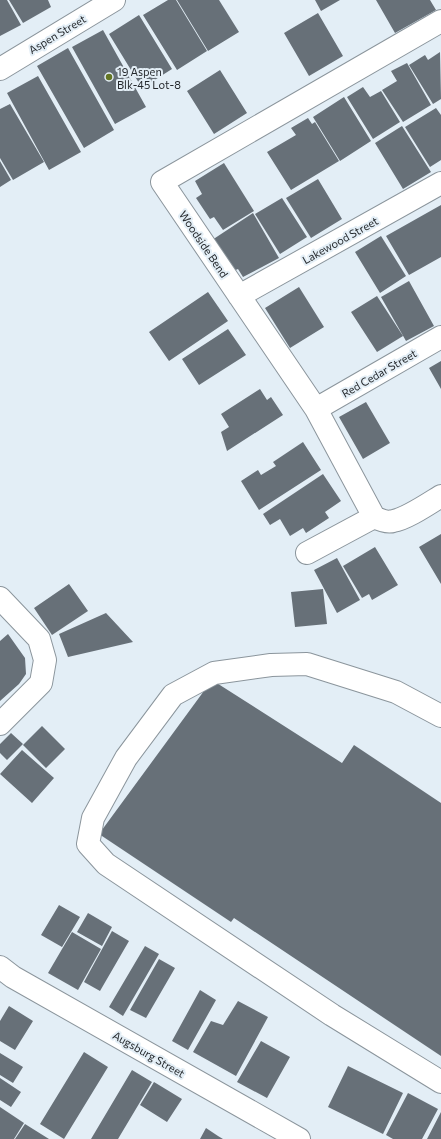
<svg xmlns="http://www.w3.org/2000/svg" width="441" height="1139" viewBox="0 0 441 1139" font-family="Commissioner,sans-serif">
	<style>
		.building { fill: #677078 }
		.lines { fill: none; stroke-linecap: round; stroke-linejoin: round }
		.minor-casing { stroke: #8b959c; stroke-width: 24 }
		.minor { stroke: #fff; stroke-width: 22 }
		.poi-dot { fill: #647624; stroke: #e3eef6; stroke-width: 1.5 }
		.labels { text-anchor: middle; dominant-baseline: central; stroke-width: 4; stroke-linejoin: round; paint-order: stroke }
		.street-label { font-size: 11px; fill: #25292d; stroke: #e3eef6 }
		.poi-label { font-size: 11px; fill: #25292d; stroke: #e3eef6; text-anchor: start }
	</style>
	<rect width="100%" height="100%" fill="#e3eef6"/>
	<path class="building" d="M0 0H7L21 25 0 36Z
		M9 0H48L51 7 23 23Z
		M168 0H176L207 51 177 70 143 15Z
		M177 0H219L239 32 208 51Z
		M315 0H340L321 11Z
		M376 0H430L436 10 395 33Z
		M318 13 343 56 309 76 284 33Z
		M139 15 172 69 142 88 109 34Z
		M103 30 146 107 115 124 72 47Z
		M68 48 114 130 84 148 37 66Z
		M440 52 441 99 433 104 409 65 425 55 428 60Z
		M407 63 431 105 403 122 382 90 397 81 391 71Z
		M220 70 247 113 214 134 187 91Z
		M38 76 81 152 49 170 7 93Z
		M363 87 370 97 381 91 400 122 373 139 347 97Z
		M344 97 371 141 340 161 313 117Z
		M10 104 44 162 13 180 0 158V109Z
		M436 108 441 115V160L430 167 405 127Z
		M308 118 312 124 315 122 339 161 291 190 267 152 296 135 291 128Z
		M402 126 431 172 403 189 375 143Z
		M0 161 11 180 0 187Z
		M224 163 254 211 223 230 214 217 210 219 196 198 202 194 195 181Z
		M318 179 342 219 311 238 286 198Z
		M282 198 307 237 280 254 255 214Z
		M441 205V257L409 275 386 236Z
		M253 213 279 258 243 277 238 269 231 272 212 240Z
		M381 236 406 276 380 293 355 252Z
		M409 281 434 326 406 341 381 297Z
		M299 287 324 327 290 348 265 308Z
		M208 292 228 321 169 361 149 332Z
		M377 296 403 336 377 352 351 312Z
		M228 329 246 355 199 385 182 359Z
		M441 361V389L429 368Z
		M260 389 267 400 271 397 283 415 227 451 221 432 229 427 221 414Z
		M366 402 390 443 363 459 339 417Z
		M303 442 321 470 259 510 241 481 258 470 261 475 276 466 273 462Z
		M323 474 341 501 325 512 329 518 306 533 303 528 290 536 280 519 270 525 263 514Z
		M441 534V584L419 547Z
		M375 547 398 585 372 600 369 594 362 598 343 566Z
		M337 558 360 600 337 613 314 570Z
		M69 584 88 611 52 635 34 608Z
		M323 589 327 624 295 627 291 592Z
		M106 613 133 642 68 657 59 634Z
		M8 634 25 658 26 674 19 684 0 701V641Z
		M212 680 342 763 354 745 441 803V1056L234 918 231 922 99 834Z
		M42 726 65 749 46 768 23 745Z
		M11 733 23 744 7 760 0 753V744Z
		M22 750 54 778 32 803 0 774Z
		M59 905 80 917 62 947 41 935Z
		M88 913 112 927 102 946 77 932Z
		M112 931 129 941 100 991 84 982Z
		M72 932 101 949 78 990 48 973Z
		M145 946 159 954 123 1016 109 1007Z
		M159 959 175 968 146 1018 130 1010Z
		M200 990 216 1000 188 1050 172 1041Z
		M238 1001 268 1017 236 1076 193 1052 211 1021 223 1025Z
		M9 1006 33 1021 15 1050 0 1041V1021Z
		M261 1041 290 1057 267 1098 237 1082Z
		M84 1052 108 1067 64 1139 40 1124Z
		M0 1053 23 1067 13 1083 0 1075Z
		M348 1066 403 1093 383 1134 328 1107Z
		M132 1070 152 1082 118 1139H91Z
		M0 1078 21 1092 11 1107 0 1100Z
		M154 1082 182 1099 167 1122 140 1105Z
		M408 1093 438 1109 422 1139H393L386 1135Z
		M0 1107 24 1123 14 1139H0Z
		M441 1112V1139H427Z
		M25 1124 49 1139H15Z
		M206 1128 218 1136 223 1139H200Z"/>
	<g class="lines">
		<defs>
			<path id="minor" d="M441 21 162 182 316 409 374 517C380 520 387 523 393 521 406 519 428 504 441 496
				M0 69 114 0
				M239 296 441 183
				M316 409 441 337
				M307 553 374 517
				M0 598 39 639 45 660 41 683 0 724
				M441 716 396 692 307 664 271 665 214 673 173 695 126 758 93 818 88 844 106 864 332 1015 441 1082
				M0 967 13 977 299 1139"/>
		</defs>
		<use href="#minor" class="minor-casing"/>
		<use href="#minor" class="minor"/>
	</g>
	<circle class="poi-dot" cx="109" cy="77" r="4"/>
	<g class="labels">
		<g class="street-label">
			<text transform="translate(57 34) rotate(-31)">Aspen Street</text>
			<text transform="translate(340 240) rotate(-29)">Lakewood Street</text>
			<text transform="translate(204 244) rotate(56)">Woodside Bend</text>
			<text transform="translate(379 373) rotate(-30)">Red Cedar Street</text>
			<text transform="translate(149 1054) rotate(30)">Augsburg Street</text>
		</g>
		<g class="poi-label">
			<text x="117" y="71">19 Aspen<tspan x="117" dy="13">Blk-45 Lot-8</tspan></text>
		</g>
	</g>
</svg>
